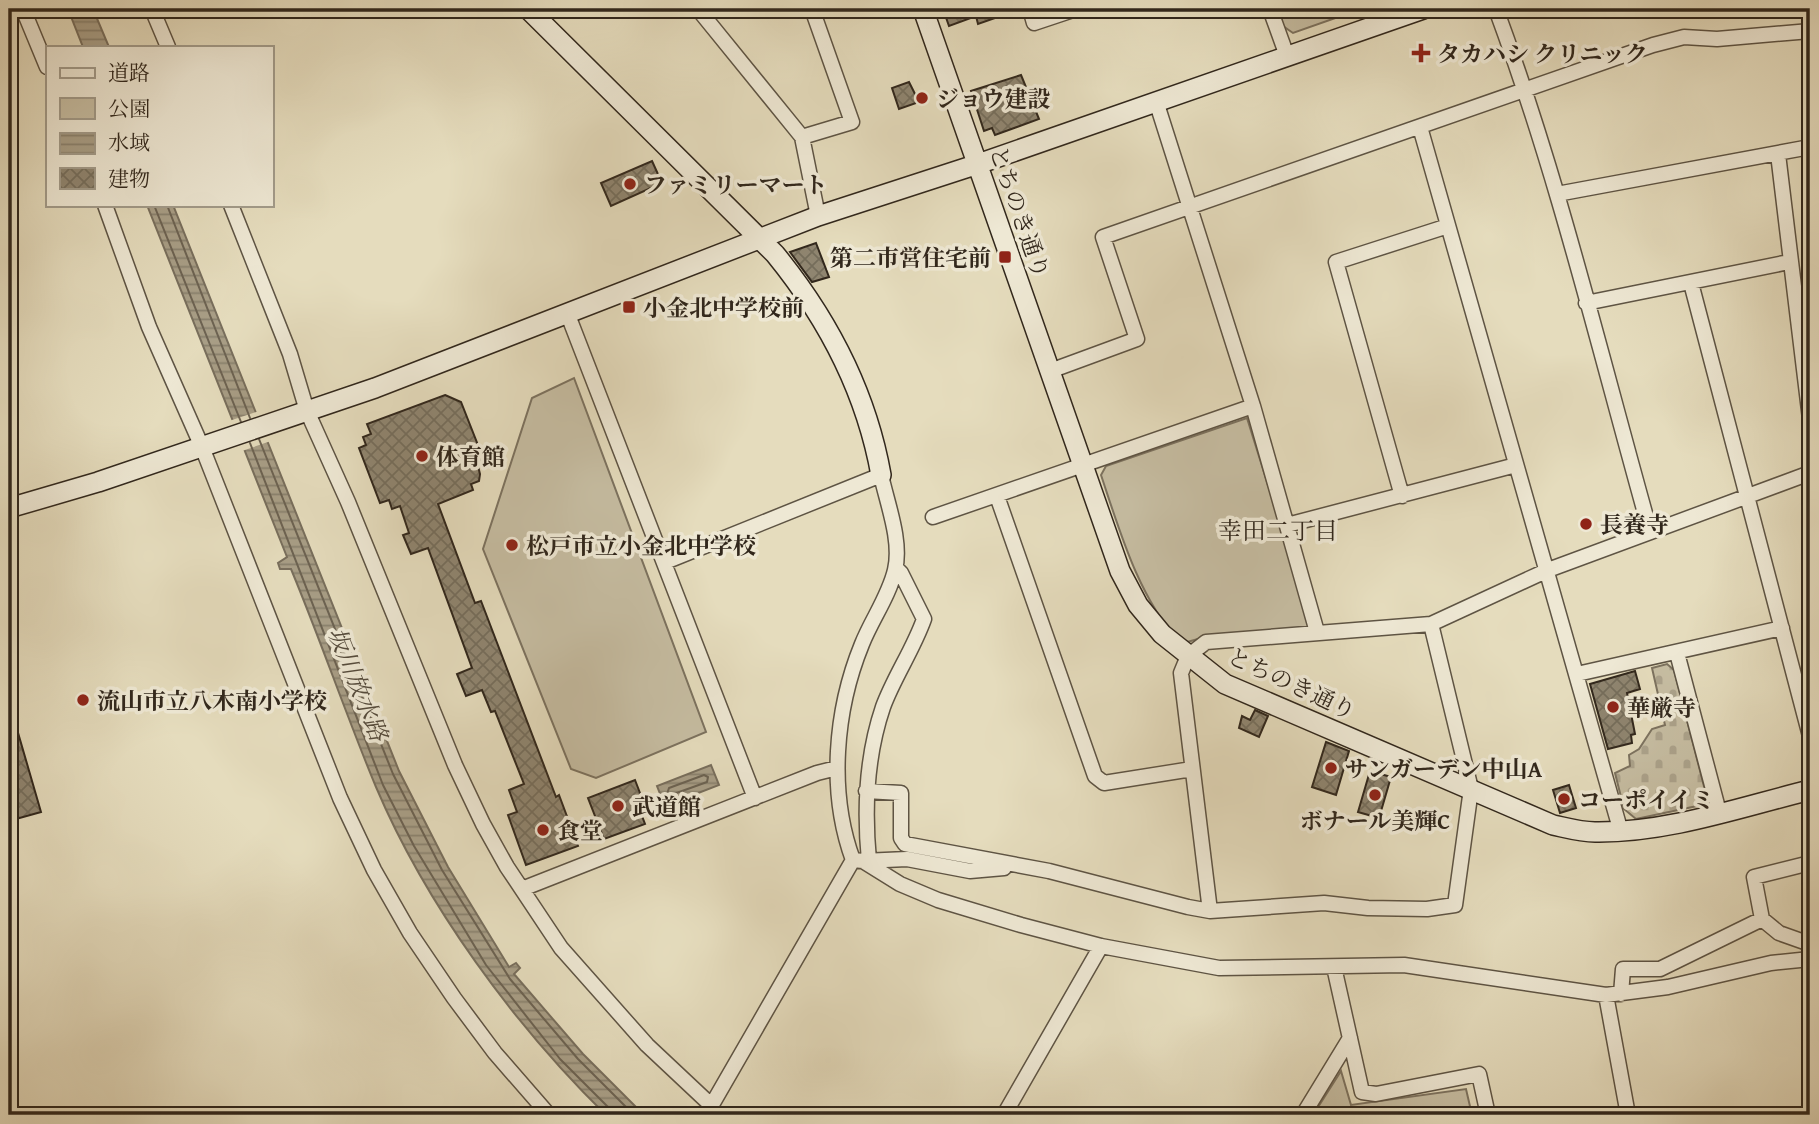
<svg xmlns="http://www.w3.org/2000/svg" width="1819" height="1124" viewBox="0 0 1819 1124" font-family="'Gentium Book Plus','Noto Serif JP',serif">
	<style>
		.green { fill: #c6bda2; stroke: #7c725f; stroke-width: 2 }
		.cemetery { fill: url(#cemetery-stones); stroke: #7c725f; stroke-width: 2 }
		.water { fill: url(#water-rules); stroke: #786e5c; stroke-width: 2 }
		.pier { fill: #e5dcbd }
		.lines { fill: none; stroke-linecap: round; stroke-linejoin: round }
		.shore { stroke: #6c6251; stroke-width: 2 }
		.building { fill: url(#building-cross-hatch); stroke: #31271c; stroke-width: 2 }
		.street-casing { stroke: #5e5444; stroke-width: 17 }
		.secondary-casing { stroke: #31271c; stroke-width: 22 }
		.street { stroke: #eee8d4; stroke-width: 14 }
		.secondary { stroke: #eee8d4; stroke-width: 19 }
		.poi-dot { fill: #8f2418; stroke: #eee8d4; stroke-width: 2.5 }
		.labels { text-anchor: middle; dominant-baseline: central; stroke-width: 7; stroke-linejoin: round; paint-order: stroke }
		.poi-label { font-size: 23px; font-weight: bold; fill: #31271c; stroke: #eee8d4; text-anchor: start }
		.street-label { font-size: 23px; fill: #31271c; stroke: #eee8d4 }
		.neighbourhood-label { font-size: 24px; fill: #31271c; stroke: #eee8d4 }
		.water-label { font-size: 24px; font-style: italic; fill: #554b3c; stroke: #eee8d4 }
	</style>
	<defs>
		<pattern id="cemetery-stones" width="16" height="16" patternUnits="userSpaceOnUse" patternTransform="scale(1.75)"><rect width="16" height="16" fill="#c6bda2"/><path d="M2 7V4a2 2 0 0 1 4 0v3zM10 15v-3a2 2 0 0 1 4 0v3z" fill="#aba28b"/></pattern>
		<pattern id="water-rules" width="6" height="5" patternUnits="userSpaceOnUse" patternTransform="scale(1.75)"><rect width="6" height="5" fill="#a89e86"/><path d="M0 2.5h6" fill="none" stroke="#89816d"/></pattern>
		<pattern id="building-cross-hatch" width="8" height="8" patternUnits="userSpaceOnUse" patternTransform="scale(1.75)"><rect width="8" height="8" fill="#8f8570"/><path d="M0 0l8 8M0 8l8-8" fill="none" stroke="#756d5b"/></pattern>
	</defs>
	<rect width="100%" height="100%" fill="#e5dcbd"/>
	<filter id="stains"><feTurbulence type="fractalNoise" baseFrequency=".00286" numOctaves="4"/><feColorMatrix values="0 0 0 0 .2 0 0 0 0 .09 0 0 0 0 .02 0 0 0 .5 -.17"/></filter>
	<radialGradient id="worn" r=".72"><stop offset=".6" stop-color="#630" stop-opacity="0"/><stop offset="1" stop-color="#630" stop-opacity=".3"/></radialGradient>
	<path class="green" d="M1277 9H1361L1293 33 1283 26Z
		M574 378 706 732 596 778 571 769 483 549 532 398Z
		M1247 418 1313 629 1205 637 1180 644C1138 595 1121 535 1101 475L1106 466Z
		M1341 1071 1351 1105 1466 1089 1472 1115H1313Z"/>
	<path class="cemetery" d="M1667 664 1674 670 1706 794 1697 806 1636 819 1624 809 1615 773 1630 766 1629 755 1639 749 1652 729 1665 725 1652 668Z"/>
	<path class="water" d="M68 9H93L109 47H83Z
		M147 205H173L399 771 448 867 509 967 516 963 520 968 514 974 583 1054 644 1115H606C515 1026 426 905 376 787 346 715 321 641 291 569H280L278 563 287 557Z
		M711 765 719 785 665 806 657 786Z"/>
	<path class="pier" d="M259 411 271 441 242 451 229 421Z"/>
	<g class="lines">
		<path class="shore" d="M154 205 241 422
			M167 205 250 418
			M259 439 393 774 442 870 510 979 578 1059 634 1115
			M250 443 383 785 414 846 486 965 560 1059 609 1108 611 1115
			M704 775 708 777 707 782 671 795 667 794 669 788Z"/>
	</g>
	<path class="building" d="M943 9H1015V11L978 24 976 16 949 26Z
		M1021 75 1039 119 995 135 992 128 984 131 971 91Z
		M909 82 919 102 899 109 892 88Z
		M652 161 662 183 611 206 601 183Z
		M816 243 829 277 812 282 790 252Z
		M445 395 461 402 485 463 478 466 480 474 479 481 471 484 473 490 438 504 475 603 481 601 556 797 559 795 578 846 526 865 508 815 517 812 509 790 524 784 495 711 491 712 482 690 466 696 457 674 472 668 428 548 411 554 403 535 409 533 400 506 392 509 389 500 380 503 359 448 366 445 363 437 371 434 367 424Z
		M1635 671 1640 689 1627 693 1635 734 1631 735 1632 743 1608 749 1590 684Z
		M1255 710 1268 716 1259 737 1239 728 1242 716 1250 720Z
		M12 712 41 812 9 821V713Z
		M1326 742 1349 751 1336 795 1312 787Z
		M1370 771 1391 777 1379 818 1358 812Z
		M635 780 648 814 642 816 645 824 604 839 588 798Z
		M1569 785 1576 808 1560 813 1553 790Z"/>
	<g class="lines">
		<defs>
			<path id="street" d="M23 9 47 67
				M152 9 168 47
				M698 9 802 137 818 216
				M1030 9 1034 23 1076 9
				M1270 9 1287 56
				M1496 9C1559 179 1601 357 1650 531
				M1156 101 1253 406 1317 632
				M1420 127 1621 832
				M802 137 852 122 812 9
				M1778 154 1810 419
				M1557 194 1810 147
				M105 205 149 327 202 447 340 798 374 870 410 933 454 998 495 1053 549 1115
				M231 205 290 354 307 411 348 502 455 765 483 824 507 867 561 948 647 1045 713 1107
				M1691 283 1810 736
				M1586 303 1789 262
				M568 315 755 798
				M1050 371 1137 339 1103 237 1653 45 1684 37 1717 39 1810 31
				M997 496 1095 776 1104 783 1192 769
				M1402 496 1336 262 1448 226
				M933 517 1253 406
				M1287 525 1516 465
				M665 562 881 475C887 503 902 541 895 570 889 596 872 619 862 644 835 710 828 792 853 860L863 861 900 884 938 900 1021 925 1101 946 1219 968 1404 965 1606 995 1668 987 1771 963 1810 959
				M1677 653 1719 812
				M1577 674 1782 628
				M866 791 901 793V838L905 844 1049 871 1188 907 1210 911 1324 903 1368 908 1427 909 1455 905 1471 789 1431 624
				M863 861 907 859 970 871 1004 868
				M869 861C864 809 866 757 883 707 894 677 913 650 924 619L901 573 896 568
				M522 889 817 773 837 768
				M1210 911 1181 673 1188 656 1206 642 1431 624 1548 570 1810 473
				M1762 919 1779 933 1810 944
				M1334 967 1362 1092 1376 1094 1479 1074 1488 1115
				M1621 994 1623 969H1660L1762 919 1754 877 1810 863
				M1606 995 1628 1115
				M706 1115 853 860
				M1004 1115 1101 946
				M1303 1115 1350 1038"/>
			<path id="secondary" d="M528 9 775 254C828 319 866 391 881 475
				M923 9 1120 571 1138 605 1162 634 1225 684 1553 825C1567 828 1581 832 1595 832 1667 833 1741 807 1810 790
				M9 508 98 482 375 388 818 216 978 164 1423 9"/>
		</defs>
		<use href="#street" class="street-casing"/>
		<use href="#secondary" class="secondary-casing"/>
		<use href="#street" class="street"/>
		<use href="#secondary" class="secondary"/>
	</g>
	<g class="poi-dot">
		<path d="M1417.5 42.5h7v7h7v7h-7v7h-7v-7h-7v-7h7z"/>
		<circle cx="922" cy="98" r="7"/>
		<circle cx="630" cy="184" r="7"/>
		<rect x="998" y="250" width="14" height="14" rx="3.5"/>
		<rect x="622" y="300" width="14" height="14" rx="3.5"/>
		<circle cx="422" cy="456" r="7"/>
		<circle cx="1586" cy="524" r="7"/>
		<circle cx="512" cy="545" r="7"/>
		<circle cx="83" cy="700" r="7"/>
		<circle cx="1613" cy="707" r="7"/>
		<circle cx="1331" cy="768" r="7"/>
		<circle cx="1375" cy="795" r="7"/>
		<circle cx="1564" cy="799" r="7"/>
		<circle cx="618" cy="806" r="7"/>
		<circle cx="543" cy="830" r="7"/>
	</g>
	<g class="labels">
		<g class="poi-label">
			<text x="1437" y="53">タカハシ クリニック</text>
			<text x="936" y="98">ジョウ建設</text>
			<text x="644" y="184">ファミリーマート</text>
			<text x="991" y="257" text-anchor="end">第二市営住宅前</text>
			<text x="643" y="307">小金北中学校前</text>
			<text x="436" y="456">体育館</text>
			<text x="1600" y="524">長養寺</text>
			<text x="526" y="545">松戸市立小金北中学校</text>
			<text x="97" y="700">流山市立八木南小学校</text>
			<text x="1627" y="707">華厳寺</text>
			<text x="1345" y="768">サンガーデン中山A</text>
			<text x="1578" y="799">コーポイイミ</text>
			<text x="632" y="806">武道館</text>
			<text x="1375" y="820" text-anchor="middle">ボナール美輝C</text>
			<text x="557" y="830">食堂</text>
		</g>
		<g class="street-label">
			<text transform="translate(1020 212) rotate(71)">とちのき通り</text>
			<text transform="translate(1292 683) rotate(25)">とちのき通り</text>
		</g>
		<g class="neighbourhood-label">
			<text x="1278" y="530">幸田二丁目</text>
		</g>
		<g class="water-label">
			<text transform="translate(358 684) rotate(68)">坂川放水路</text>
		</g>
	</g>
	<rect width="1819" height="1124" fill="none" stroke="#e5dcbd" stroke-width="35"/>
	<rect x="10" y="10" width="1798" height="1103" fill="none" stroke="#31271c" stroke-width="3.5"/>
	<rect x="18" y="18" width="1784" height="1089" fill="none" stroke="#31271c" stroke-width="2"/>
	<rect x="46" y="46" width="228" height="161" fill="#eee8d4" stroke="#a29b8a" stroke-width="2"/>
	<rect x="60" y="68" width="35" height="10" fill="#eee8d4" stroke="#a29b8a" stroke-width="2"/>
	<text x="108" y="80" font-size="21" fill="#31271c">道路</text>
	<rect x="60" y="98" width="35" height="21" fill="#c6bda2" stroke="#a29b8a" stroke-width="2"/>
	<text x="108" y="116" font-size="21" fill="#31271c">公園</text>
	<rect x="60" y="133" width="35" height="21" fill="url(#water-rules)" stroke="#a29b8a" stroke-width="2"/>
	<text x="108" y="150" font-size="21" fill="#31271c">水域</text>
	<rect x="60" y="168" width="35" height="21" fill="url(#building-cross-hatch)" stroke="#a29b8a" stroke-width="2"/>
	<text x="108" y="186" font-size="21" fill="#31271c">建物</text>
	<rect width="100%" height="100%" filter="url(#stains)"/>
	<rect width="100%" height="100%" fill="url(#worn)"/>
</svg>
